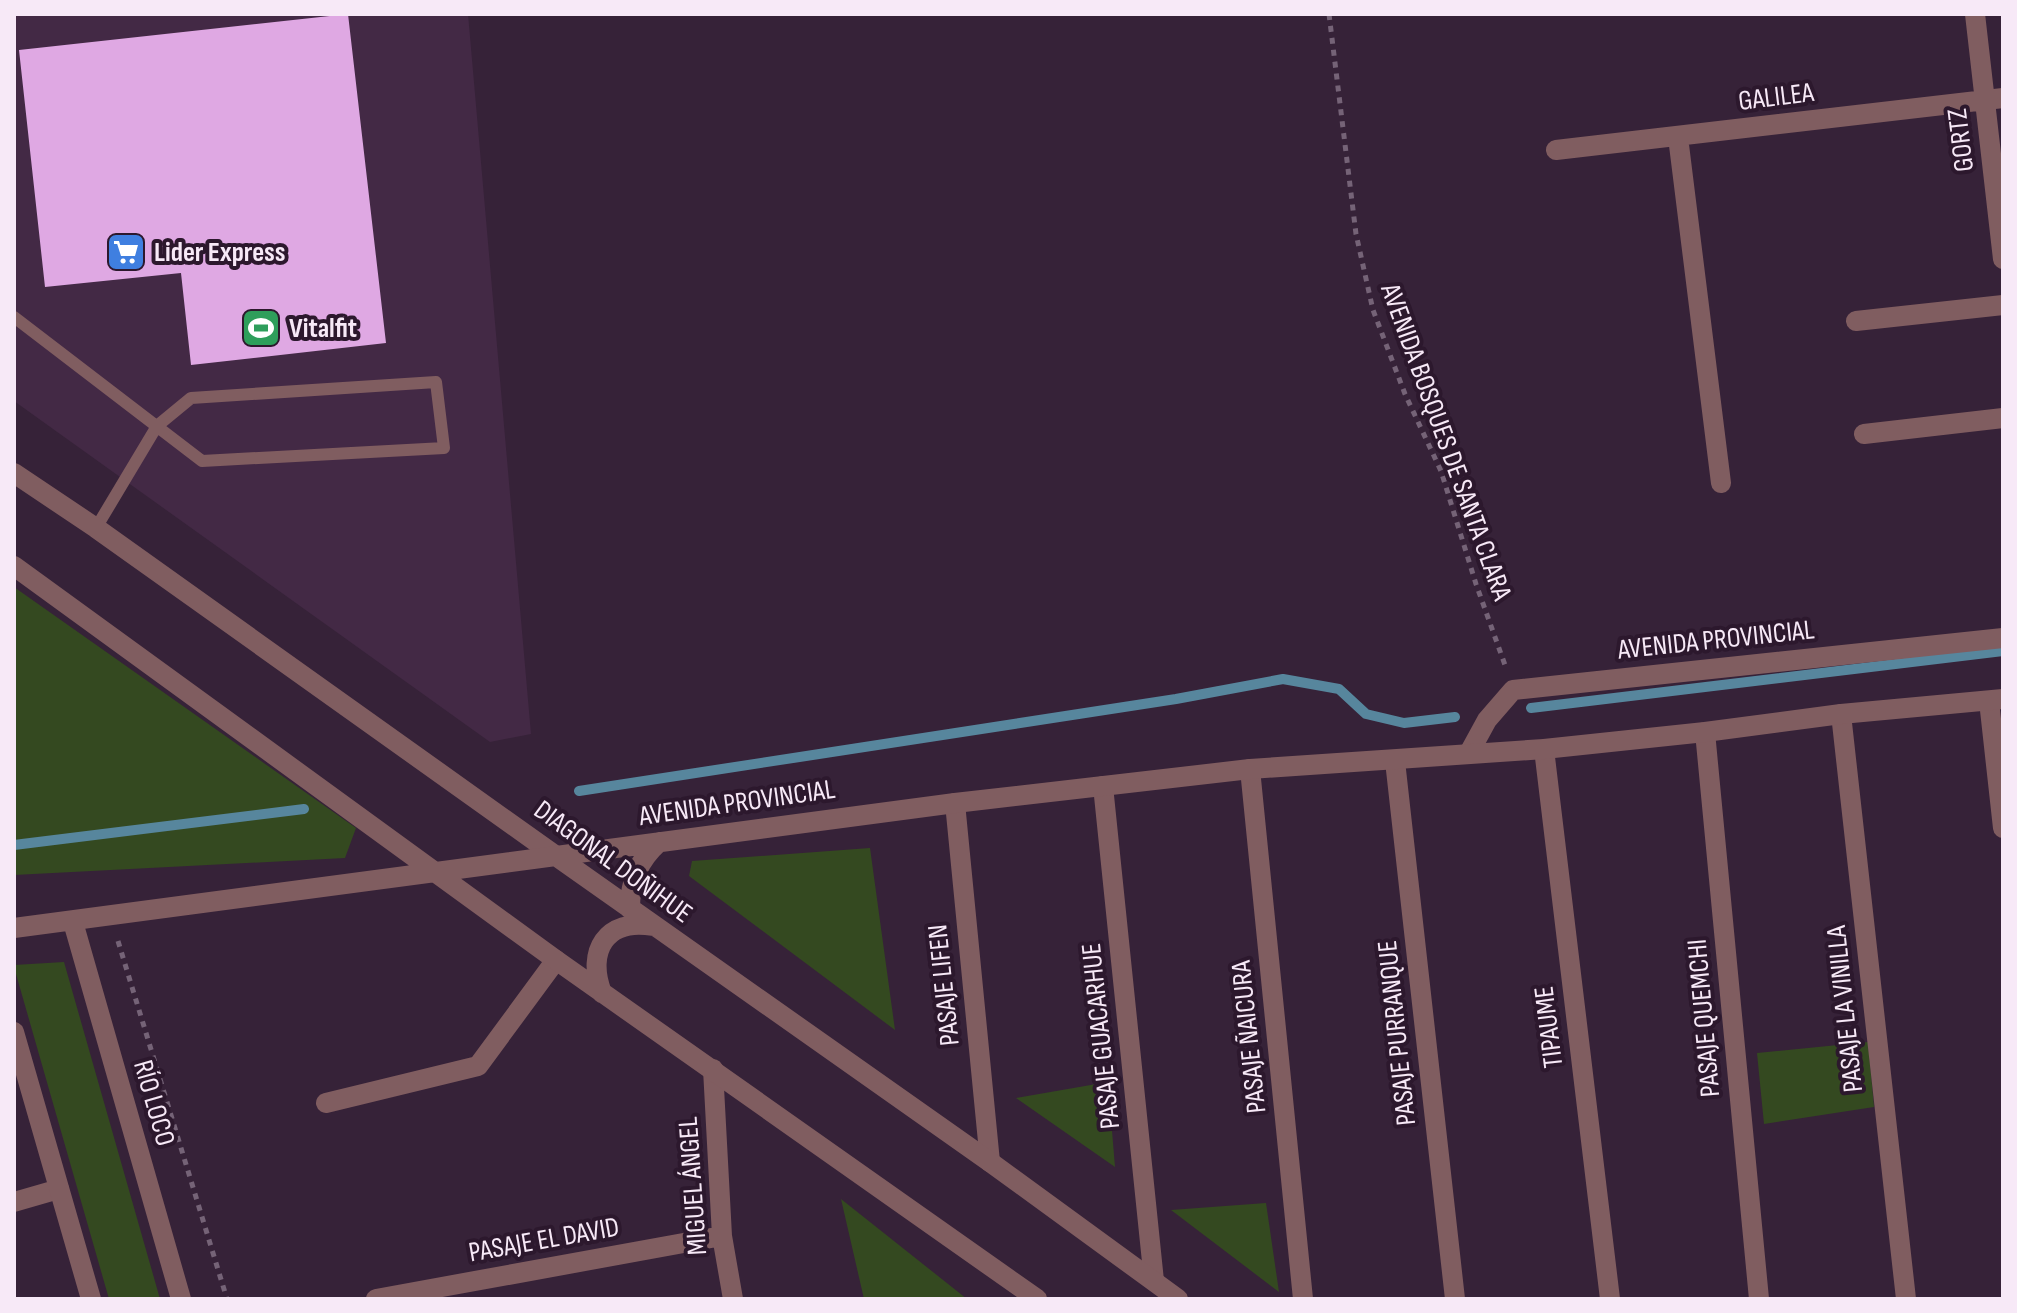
<svg xmlns="http://www.w3.org/2000/svg" width="2017" height="1313" viewBox="0 0 2017 1313" font-family="'Sofia Sans Condensed',sans-serif">
	<style>
		.built { fill: #432945 }
		.green { fill: #344920 }
		.lines { fill: none; stroke-linecap: round; stroke-linejoin: round }
		.stream { stroke: #57869d; stroke-width: 10 }
		.building { fill: #dfa8e3 }
		.path { stroke: #756377; stroke-width: 5; stroke-dasharray: 6 6; stroke-linecap: butt }
		.service { stroke: #805d60; stroke-width: 12 }
		.minor { stroke: #805d60; stroke-width: 20 }
		.tertiary { stroke: #805d60; stroke-width: 20 }
		.labels { text-anchor: middle; dominant-baseline: central; stroke-width: 8; stroke-linejoin: round; paint-order: stroke }
		.street-label { font-size: 28px; fill: #f7e9f7; stroke: #2c182d }
		.poi-label { font-size: 28px; font-weight: bold; fill: #f7e9f7; stroke: #2c182d; text-anchor: start }
	</style>
	<rect width="100%" height="100%" fill="#362238"/>
	<path class="built" d="M14 14H468L531 734 490 742 14 401Z"/>
	<path class="green" d="M14 587 356 828 345 858 14 875Z
		M870 848 895 1030 689 876 692 861Z
		M64 962 160 1299H109L14 967V965Z
		M1868 1042 1874 1107 1764 1124 1757 1053Z
		M1108 1082 1115 1167 1016 1098Z
		M841 1199 967 1299H864Z
		M1266 1203 1279 1292 1171 1210Z"/>
	<g class="lines">
		<path class="stream" d="M1531 708 2003 651
			M579 791 1176 699 1283 679 1339 689 1366 714 1404 723 1455 717
			M14 845 304 809"/>
	</g>
	<path class="building" d="M348 14 386 343 191 365 181 273 45 287 19 50Z"/>
	<g class="lines">
		<path class="path" d="M1329 14 1356 234 1373 310 1405 394 1441 471 1476 584 1505 665
			M118 941 227 1299"/>
		<path class="service" d="M14 317 202 461 444 448 436 382 191 398 157 426 96 528"/>
		<path class="minor" d="M1975 14 2003 259
			M1678 137 1721 483
			M1556 150 2003 98
			M1856 321 2003 305
			M1864 434 2003 418
			M14 473 96 528 556 856
			M1989 701 2003 828
			M1841 714 1906 1299
			M1705 732 1759 1299
			M1544 749 1610 1299
			M1469 753 1487 720 1513 690 2003 638
			M1395 761 1455 1299
			M1250 769 1303 1299
			M1103 786 1154 1281
			M955 803 990 1162
			M713 1069 722 1236 733 1299
			M326 1103 478 1066 556 960
			M14 1202 59 1189
			M376 1299 722 1236"/>
		<path class="tertiary" d="M14 566 556 960 1037 1299
			M556 856 990 1162 1178 1299
			M630 909C630 881 638 861 659 842
			M73 922 181 1299
			M14 928 955 803 1250 769 1544 749 1705 732 1841 714 2003 699
			M602 993C586 951 606 918 653 926
			M14 1032 91 1299"/>
	</g>
	<defs>
		<symbol id="supermarket-square" viewBox="-11 -11 22 22"><rect x="-9" y="-9" width="18" height="18" rx="4" fill="#3f7fe0" stroke="#2c182d"/><path d="M-6-5.5h2.5l.6 2H6L4.5 2H-2.5L-4.4-4H-6ZM-1.5 3.2a1.3 1.3 0 1 0 .1 0ZM3 3.2a1.3 1.3 0 1 0 .1 0Z" fill="#fff"/></symbol>
		<symbol id="stadium-square" viewBox="-11 -11 22 22"><rect x="-9" y="-9" width="18" height="18" rx="4" fill="#2e9e5b" stroke="#2c182d"/><path d="M0-5a6.5 5 0 1 0 0 10a6.5 5 0 1 0 0-10ZM-3.5-1.8h7v3.6h-7Z" fill="#fff"/></symbol>
	</defs>
	<g fill-rule="evenodd">
		<use href="#supermarket-square" x="104" y="230" width="44" height="44"/>
		<use href="#stadium-square" x="239" y="306" width="44" height="44"/>
	</g>
	<g class="labels">
		<g class="street-label">
			<text transform="translate(1776 97) rotate(-7)">GALILEA</text>
			<text transform="translate(1961 140) rotate(-97)">GORTZ</text>
			<text transform="translate(1446 442) rotate(70)">AVENIDA BOSQUES DE SANTA CLARA</text>
			<text transform="translate(1716 640) rotate(-6)">AVENIDA PROVINCIAL</text>
			<text transform="translate(737 803) rotate(-8)">AVENIDA PROVINCIAL</text>
			<text transform="translate(613 862) rotate(36)">DIAGONAL DOÑIHUE</text>
			<text transform="translate(944 985) rotate(-96)">PASAJE LIFEN</text>
			<text transform="translate(1845 1009) rotate(-96)">PASAJE LA VINILLA</text>
			<text transform="translate(1704 1018) rotate(-95)">PASAJE QUEMCHI</text>
			<text transform="translate(1549 1027) rotate(-97)">TIPAUME</text>
			<text transform="translate(1397 1033) rotate(-96)">PASAJE PURRANQUE</text>
			<text transform="translate(1101 1036) rotate(-96)">PASAJE GUACARHUE</text>
			<text transform="translate(1249 1037) rotate(-96)">PASAJE ÑAICURA</text>
			<text transform="translate(154 1103) rotate(74)">RÍO LOCO</text>
			<text transform="translate(693 1186) rotate(-94)">MIGUEL ÁNGEL</text>
			<text transform="translate(544 1240) rotate(-10)">PASAJE EL DAVID</text>
		</g>
		<g class="poi-label">
			<text x="154" y="252">Lider Express</text>
			<text x="289" y="328">Vitalfit</text>
		</g>
	</g>
	<rect width="2017" height="1313" fill="none" stroke="#f7e9f7" stroke-width="32"/>
</svg>
